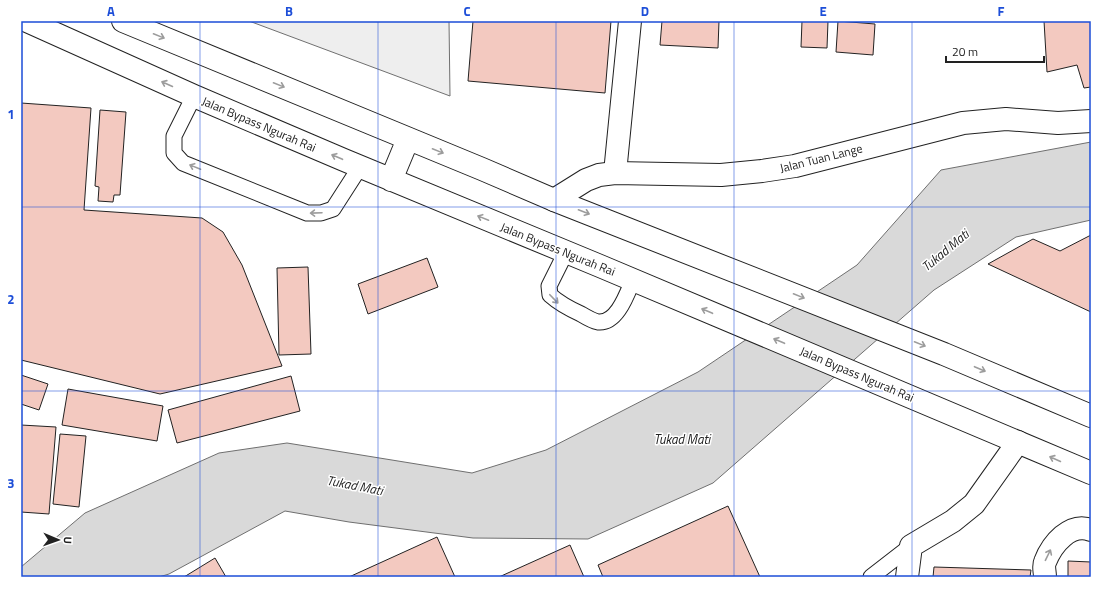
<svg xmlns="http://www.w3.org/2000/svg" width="1112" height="598" viewBox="0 0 1112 598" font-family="'Titillium Web',sans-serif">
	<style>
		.green { fill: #eee; stroke: #6f6f6f }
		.water { fill: #d9d9d9; stroke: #6f6f6f }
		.building { fill: #f3c9c0; stroke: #222 }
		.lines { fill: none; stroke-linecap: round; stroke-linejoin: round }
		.lane-casing { stroke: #222; stroke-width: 17 }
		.street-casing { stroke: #222; stroke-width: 24 }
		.secondary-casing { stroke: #222; stroke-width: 24 }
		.highway-casing { stroke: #222; stroke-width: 24 }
		.lane { stroke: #fff; stroke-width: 15 }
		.street { stroke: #fff; stroke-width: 22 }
		.secondary { stroke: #fff; stroke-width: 22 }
		.highway { stroke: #fff; stroke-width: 22 }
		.oneway { stroke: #9c9c9c }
		.grid { fill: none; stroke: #1d4ed8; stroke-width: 1; stroke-opacity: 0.55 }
		.labels { text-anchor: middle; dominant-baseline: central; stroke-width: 3; stroke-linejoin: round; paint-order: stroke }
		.street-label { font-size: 12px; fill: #222; stroke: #fff }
		.water-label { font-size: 13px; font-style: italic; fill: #222; stroke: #fff }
		.neatline { fill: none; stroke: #1d4ed8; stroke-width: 1.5 }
		.grid-label { font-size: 13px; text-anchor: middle; font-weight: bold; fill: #1d4ed8 }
	</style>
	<rect width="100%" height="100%" fill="#fff"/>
	<path class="green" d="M249 21H449L450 96Z"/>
	<path class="water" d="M1091 142V220L1016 237 934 290 713 483 588 539 473 538 349 522 285 511 169 574 159 577H21V567L85 513 219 453 287 443 472 473 546 450 698 372 857 265 941 170Z"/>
	<path class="building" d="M473 21H611L605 93 468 81Z
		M662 21H719L718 48 660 45Z
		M802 21H828L827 48 801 47Z
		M838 21 875 24 873 55 836 52Z
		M1044 21H1091V87L1084 88 1077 65 1047 72Z
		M21 103 91 108 84 210 202 218 223 232 242 265 282 366 160 394 21 360Z
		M100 110 126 112 120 195H114L113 202 98 201 99 187 95 186Z
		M1091 235V312L988 264 1033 239 1060 251Z
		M427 258 438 287 368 314 358 284Z
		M308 267 311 354 279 355 277 268Z
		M21 375 48 384 39 410 21 404Z
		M291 376 300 411 177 443 168 410Z
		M68 389 163 406 157 441 62 425Z
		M21 425 56 427 49 514 21 512Z
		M60 434 86 436 79 507 53 504Z
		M728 506 760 577H603L598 565Z
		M437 537 455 577H349Z
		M570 545 584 577H499Z
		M215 558 226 577H184Z
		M1068 561 1091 562V577H1068Z
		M934 567 1031 570 1030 577H933Z"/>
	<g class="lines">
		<defs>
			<path id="lane" d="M194 96 174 136V153L183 163 307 213H321L333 209 360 167
				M566 252 549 286 550 295C560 304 570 309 581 314 586 317 593 321 598 322 617 324 627 294 633 280
				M871 577 911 546"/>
			<path id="street" d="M615 173 630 21
				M907 577 911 546 953 521 974 504 1018 442
				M1045 577C1045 572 1043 566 1045 562 1052 544 1070 522 1091 530"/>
			<path id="secondary" d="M554 200 586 180 599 175 615 173 721 175 762 171 795 166 963 123 1006 119 1058 123 1091 121"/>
			<path id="highway" d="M27 21 194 96 344 160 600 266 1091 473
				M123 21 482 169 554 200 944 354 1091 416
				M391 180 408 139"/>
		</defs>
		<use href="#lane" class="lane-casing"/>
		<use href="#street" class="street-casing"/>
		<use href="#secondary" class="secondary-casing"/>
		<use href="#highway" class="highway-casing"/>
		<use href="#lane" class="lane"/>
		<use href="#street" class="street"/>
		<use href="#secondary" class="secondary"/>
		<use href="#highway" class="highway"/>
	</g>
	<defs><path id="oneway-shaft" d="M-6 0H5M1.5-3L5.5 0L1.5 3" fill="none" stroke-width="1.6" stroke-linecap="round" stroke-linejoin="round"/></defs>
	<g class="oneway">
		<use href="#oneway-shaft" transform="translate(159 36) rotate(22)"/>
		<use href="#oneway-shaft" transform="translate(167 84) rotate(-156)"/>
		<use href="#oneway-shaft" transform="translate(279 85) rotate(22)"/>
		<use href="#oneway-shaft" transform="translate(438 151) rotate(22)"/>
		<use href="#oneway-shaft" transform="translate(337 157) rotate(-157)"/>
		<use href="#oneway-shaft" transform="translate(195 167) rotate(-158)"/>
		<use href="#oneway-shaft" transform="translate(584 212) rotate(21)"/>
		<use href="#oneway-shaft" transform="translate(316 213) rotate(178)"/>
		<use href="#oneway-shaft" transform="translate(483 218) rotate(-158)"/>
		<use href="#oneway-shaft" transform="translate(799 296) rotate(22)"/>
		<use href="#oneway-shaft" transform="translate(554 299) rotate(46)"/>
		<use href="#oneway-shaft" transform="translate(707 311) rotate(-157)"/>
		<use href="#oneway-shaft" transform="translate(779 341) rotate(-157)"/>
		<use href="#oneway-shaft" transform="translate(920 344) rotate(22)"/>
		<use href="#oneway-shaft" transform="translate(980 369) rotate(23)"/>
		<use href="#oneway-shaft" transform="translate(1055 459) rotate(-156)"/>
		<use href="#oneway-shaft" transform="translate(1048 555) rotate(-64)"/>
	</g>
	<path class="grid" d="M200 21V577M378 21V577M556 21V577M734 21V577M912 21V577M21 207H1091M21 391H1091"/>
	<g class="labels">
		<g class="street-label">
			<text transform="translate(259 124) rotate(23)">Jalan Bypass Ngurah Rai</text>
			<text transform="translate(821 158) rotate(-14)">Jalan Tuan Lange</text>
			<text transform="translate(558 249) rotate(22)">Jalan Bypass Ngurah Rai</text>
			<text transform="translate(857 374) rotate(23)">Jalan Bypass Ngurah Rai</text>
		</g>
		<g class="water-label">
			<text transform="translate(945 250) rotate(-40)">Tukad Mati</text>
			<text x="682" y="439">Tukad Mati</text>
			<text transform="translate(355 485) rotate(11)">Tukad Mati</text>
		</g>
	</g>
	<rect width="1112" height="598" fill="none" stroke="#ffffff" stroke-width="44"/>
	<g transform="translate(58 540) rotate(92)" stroke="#ffffff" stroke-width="3" paint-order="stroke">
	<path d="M0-3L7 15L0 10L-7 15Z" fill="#222222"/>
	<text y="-6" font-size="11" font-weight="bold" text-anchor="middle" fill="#222222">U</text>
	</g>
	<path d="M946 56v6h98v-6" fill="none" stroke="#222222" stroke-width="2"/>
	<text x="952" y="56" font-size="12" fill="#222222" stroke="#ffffff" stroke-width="3" paint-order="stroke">20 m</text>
	<rect x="22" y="22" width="1068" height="554" class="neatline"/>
	<g class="grid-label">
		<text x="111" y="16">A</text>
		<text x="289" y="16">B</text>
		<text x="467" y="16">C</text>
		<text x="645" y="16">D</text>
		<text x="823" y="16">E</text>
		<text x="1001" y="16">F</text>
		<text x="11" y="119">1</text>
		<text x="11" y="304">2</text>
		<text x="11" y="488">3</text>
	</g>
</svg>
